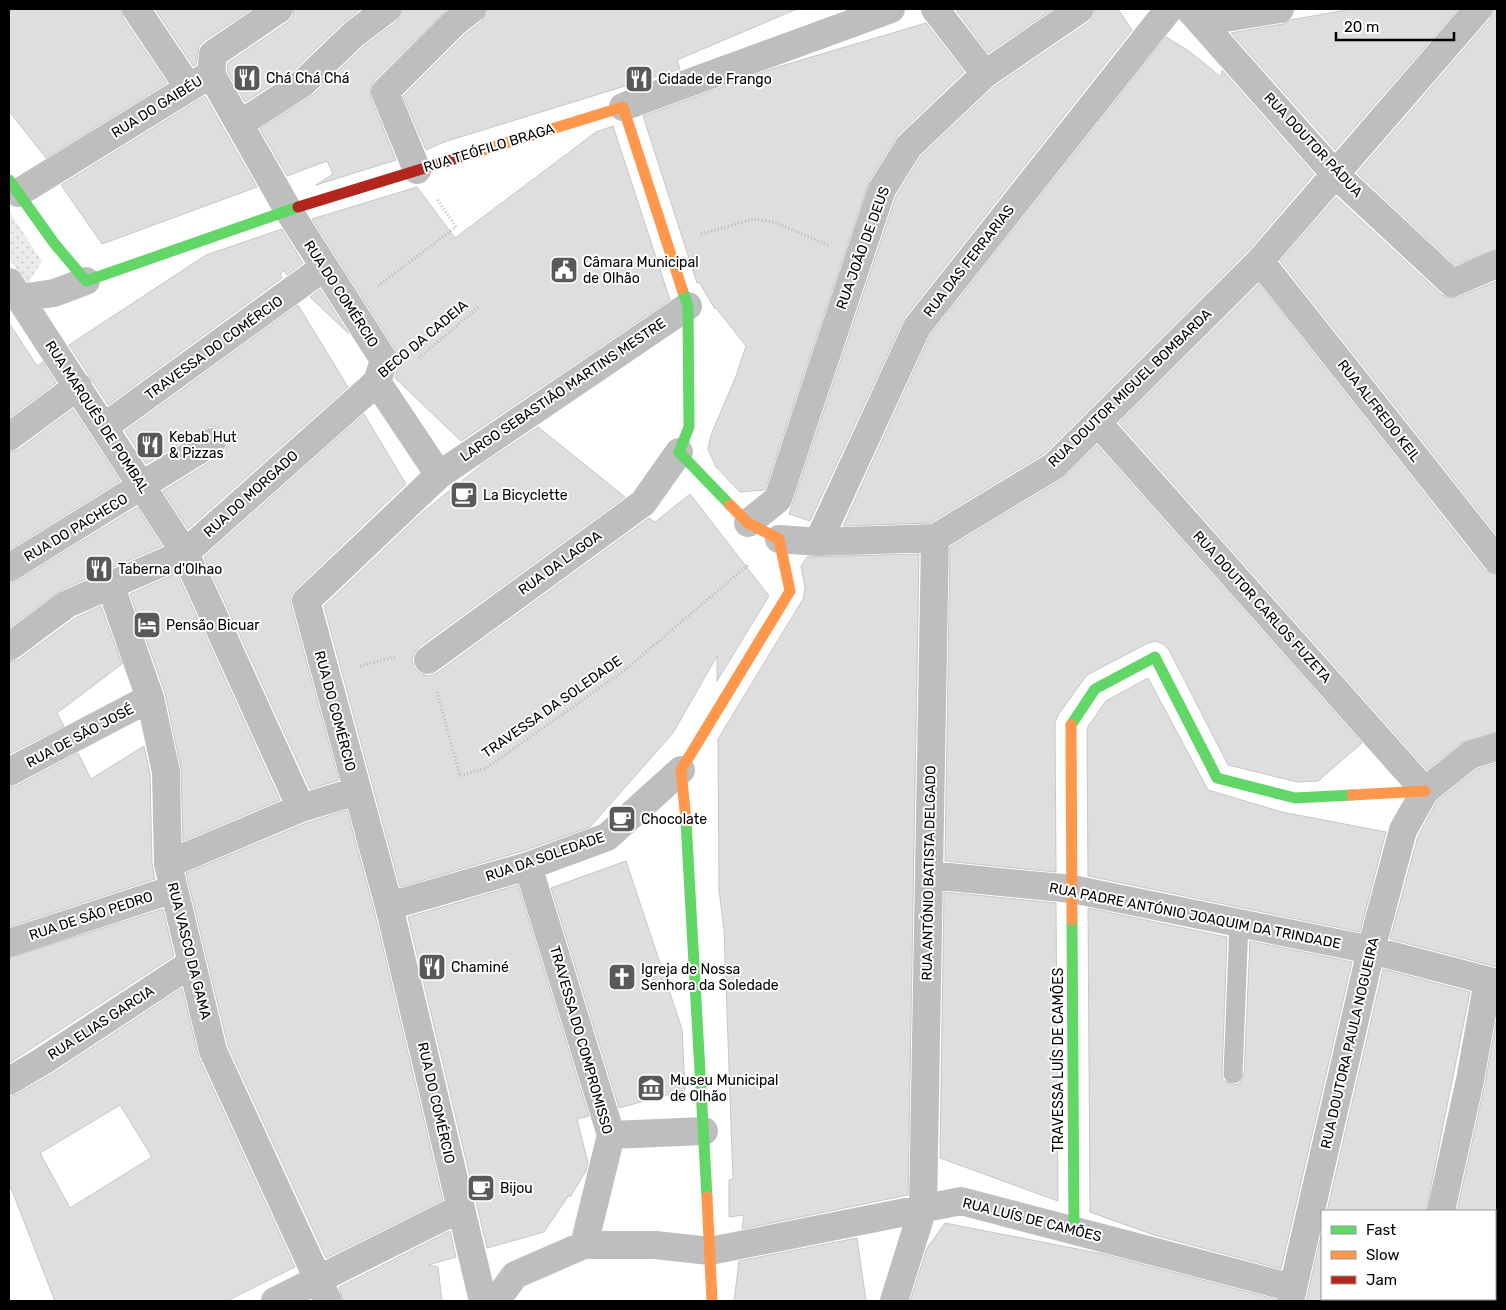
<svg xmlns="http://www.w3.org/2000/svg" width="1506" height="1310" viewBox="0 0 1506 1310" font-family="Rubik,sans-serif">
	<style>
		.park { fill: url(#park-dots) }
		.building { fill: #dedede; stroke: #c6c6c6; fill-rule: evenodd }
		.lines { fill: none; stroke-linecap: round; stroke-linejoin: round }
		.path { stroke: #b9b9b9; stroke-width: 3; stroke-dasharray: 1 2.5; stroke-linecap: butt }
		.lane { stroke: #bebebe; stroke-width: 19 }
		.street { stroke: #bebebe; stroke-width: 28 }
		.fast { stroke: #63d668; stroke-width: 11 }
		.slow { stroke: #ff974d; stroke-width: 11 }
		.jam { stroke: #b3261e; stroke-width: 11 }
		.labels { text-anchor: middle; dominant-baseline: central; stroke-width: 4; stroke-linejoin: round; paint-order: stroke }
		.poi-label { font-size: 14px; fill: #000; stroke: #fff; text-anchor: start }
		.street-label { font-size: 14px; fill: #000; stroke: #fff }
	</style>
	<defs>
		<pattern id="park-dots" width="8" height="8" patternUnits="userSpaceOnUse" patternTransform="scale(1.25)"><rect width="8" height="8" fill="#ebebeb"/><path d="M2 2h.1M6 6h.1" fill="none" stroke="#c8c8c8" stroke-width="1.8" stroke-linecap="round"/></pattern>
	</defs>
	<rect width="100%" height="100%" fill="#fff"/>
	<path class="park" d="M9 211 42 261 28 284 9 259Z"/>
	<path class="building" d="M9 9H121L123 18 167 83 46 158 9 111Z
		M155 9H252L204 41 199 46 196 65 193 66Z
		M294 9H361L343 23 293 71 245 102 227 71 228 63 288 22 293 16Z
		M402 9H447L374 81 370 88 371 98 396 160 316 185 333 174 327 161 287 176 260 129 314 94 364 46 397 21Z
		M487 9H797L677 60 680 69 444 142 426 150 403 96 464 35 482 21Z
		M955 9H1053L988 53Z
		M1095 9H1118L1132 30 905 317 810 521 789 514 896 196 921 156 995 86 1089 22 1094 16Z
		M1352 9H1458L1335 150 1231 33 1283 24 1290 20Z
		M1493 9H1497V249L1455 265 1357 173 1490 19Z
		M926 23 964 72 898 135 869 181 765 490 740 492 716 467 708 449 711 435 736 376 746 346 716 308 715 309 699 282 697 283 643 116 771 69Z
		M1166 37 1189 51 1221 77 1222 70 1314 174 1249 250 1044 454 930 523 843 526 930 335Z
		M205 96 257 187 102 244 61 185Z
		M613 126 670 300 461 441 395 378 399 364 397 352 312 219 417 187 455 238 596 132Z
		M1336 197 1442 295 1450 298 1458 297 1497 281V535L1280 261Z
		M282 229 303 263 287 275 284 271 280 274 282 278 108 405 69 345 206 255Z
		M1259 284 1485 570 1497 575V732L1461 743 1427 770 1119 423Z
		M320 289 349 334 310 297Z
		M298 305 348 387 188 529 163 491 221 455 226 449 228 442 225 433 219 428 211 426 204 429 146 464 125 431Z
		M9 323 37 366 43 362 56 383 9 418Z
		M73 409 120 481 9 550V452L18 450Z
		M364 414 406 484 295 590 291 596V605L339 780 310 789 204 557Z
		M538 427 625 497 419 647 414 653 412 661 415 669 421 674 429 676 437 673 649 518 655 522 690 494 769 596 717 681V656L673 733 590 827 523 851 400 887 324 606 423 512 484 463Z
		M1097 445 1362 743 1318 781 1297 782 1228 765 1169 650 1163 644 1156 641 1148 643 1087 675 1058 715 1055 723 1056 872 945 861 950 547 1062 479Z
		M137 507 162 546 61 590 9 628V584L17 581Z
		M919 554 908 1195 742 1229 744 1215 729 1217V1180L733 1179 724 929 719 890 718 739 803 599 805 588 801 566 807 557Z
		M177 573 280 800 183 841 181 769 165 693 130 594Z
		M101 606 122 664 57 713 64 726 9 754V662L18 660 75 618Z
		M1148 678 1208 790 1282 812 1386 832 1360 932 1088 876 1087 728 1106 701Z
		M144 746 150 774 152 864 155 879 9 927V788L16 786 78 753 91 779Z
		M1497 763V967L1390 939 1418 836 1437 801 1477 769Z
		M347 810 374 910 443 1200 326 1258 228 1046 186 873 306 823Z
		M626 861 682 1029 685 1090 619 1108 551 888Z
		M518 885 589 1116 577 1119 588 1163 586 1171 570 1197 569 1195 544 1232 487 1248 408 917Z
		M944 892 1056 903 1058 1201 940 1158Z
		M1088 908 1227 937 1222 1074 1223 1080 1232 1085 1239 1084 1244 1074 1250 941 1352 962 1281 1269 1154 1235 1090 1212Z
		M163 909 174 956 9 1063V958Z
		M1383 969 1470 992 1426 1211H1327Z
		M182 988 199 1058 295 1267 227 1301H55L9 1183V1097L17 1094 52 1074ZM120 1105 152 1157 70 1208 40 1153Z
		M1497 1017V1211H1457L1485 1083Z
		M945 1223 1103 1254 1275 1299V1301H910L927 1248Z
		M450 1231 456 1257 428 1265 438 1267 442 1301H343L339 1287Z
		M1322 1231V1301H1306Z
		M857 1238 866 1301H734L739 1261Z"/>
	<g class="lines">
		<path class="path" d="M701 234 754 219 773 222 828 245
			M378 286 456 227 437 199
			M419 358 479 307
			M360 666 395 657
			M437 692 460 776 486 768 625 670 748 565"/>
		<path class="lane" d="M1233 1074 1239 923"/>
		<path class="street" d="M136 9 189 88
			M935 9 985 74
			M1189 9 1334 173 1452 283 1497 264
			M1201 22 1280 9
			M211 74 288 210 384 360 377 382 439 475 306 601 389 906 483 1301
			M623 107 891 9
			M240 124 303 83 354 34 387 9
			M417 170 385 92 454 23 472 9
			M18 193 211 74 213 54 279 9
			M1260 261 1497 560
			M9 282 185 553 301 808
			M20 298 54 293 86 281
			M1098 423 1425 791
			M104 427 323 268
			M9 437 78 386
			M439 475 688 306
			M748 523 778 499 882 189 909 146 985 74 1080 9
			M779 539 818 542 935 538 1054 466 1260 261 1478 9
			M818 542 917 327 1169 9
			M9 568 212 442
			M110 584 150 698 166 772 168 864 213 1051 328 1301
			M9 647 67 604 185 553 377 382
			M428 660 643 503 679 452
			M9 772 150 698
			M168 864 301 808 357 791
			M528 866 611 1135 584 1245
			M929 875 1072 889 1371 950 1497 983
			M389 906 528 866 607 837 681 770
			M9 943 174 889
			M9 1081 43 1061 192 963
			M611 1135 704 1131
			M1441 1211 1470 1080 1488 981
			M275 1301 461 1208
			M496 1301 515 1275 584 1245H655L710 1251 961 1201 1293 1288
			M894 1301 923 1208 935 538
			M1290 1301 1371 950 1403 830 1425 791 1470 755 1497 747
			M1417 1301V1299"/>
		<path class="fast" d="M9 180 54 243 86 281 298 207
			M682 289 688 306 689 427 679 452 730 505
			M1071 725 1095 689 1155 657 1217 778 1295 798 1352 795
			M686 821 707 1197
			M1072 920 1074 1230"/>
		<path class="slow" d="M477 152 623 107 682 289
			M1071 725 1072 920
			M1352 795 1425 791
			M686 821 681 770 790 591 779 539 748 523 730 505
			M707 1197 712 1301"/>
		<path class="jam" d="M298 207 477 152"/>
	</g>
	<defs>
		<symbol id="restaurant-square" viewBox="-11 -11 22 22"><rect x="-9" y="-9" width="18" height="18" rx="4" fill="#595959" stroke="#fff"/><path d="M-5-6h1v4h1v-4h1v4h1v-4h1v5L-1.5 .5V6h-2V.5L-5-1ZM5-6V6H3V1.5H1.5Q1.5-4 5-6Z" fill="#fff"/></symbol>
		<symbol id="civic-square" viewBox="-11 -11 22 22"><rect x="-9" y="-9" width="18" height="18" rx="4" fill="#595959" stroke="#fff"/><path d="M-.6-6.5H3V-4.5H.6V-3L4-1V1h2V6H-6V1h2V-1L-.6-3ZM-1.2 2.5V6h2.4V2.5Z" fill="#fff"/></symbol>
		<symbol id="cafe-square" viewBox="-11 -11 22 22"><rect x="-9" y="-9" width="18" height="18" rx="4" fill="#595959" stroke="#fff"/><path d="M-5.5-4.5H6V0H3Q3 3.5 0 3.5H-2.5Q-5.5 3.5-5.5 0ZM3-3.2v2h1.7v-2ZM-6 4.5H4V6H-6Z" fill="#fff"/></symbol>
		<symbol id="hotel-square" viewBox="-11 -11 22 22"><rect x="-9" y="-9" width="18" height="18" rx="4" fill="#595959" stroke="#fff"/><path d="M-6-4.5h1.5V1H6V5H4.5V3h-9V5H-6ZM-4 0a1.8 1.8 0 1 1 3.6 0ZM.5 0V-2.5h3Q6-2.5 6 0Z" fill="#fff"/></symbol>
		<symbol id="church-square" viewBox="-11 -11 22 22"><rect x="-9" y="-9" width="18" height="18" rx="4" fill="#595959" stroke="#fff"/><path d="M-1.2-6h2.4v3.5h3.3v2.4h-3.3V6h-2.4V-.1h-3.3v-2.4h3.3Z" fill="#fff"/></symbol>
		<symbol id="museum-square" viewBox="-11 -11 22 22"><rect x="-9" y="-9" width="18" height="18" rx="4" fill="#595959" stroke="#fff"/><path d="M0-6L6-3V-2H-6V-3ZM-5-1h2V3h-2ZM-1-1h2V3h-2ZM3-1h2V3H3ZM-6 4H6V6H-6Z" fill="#fff"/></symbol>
	</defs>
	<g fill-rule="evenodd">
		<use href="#restaurant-square" x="231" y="62" width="32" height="32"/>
		<use href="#restaurant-square" x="623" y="63" width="32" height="32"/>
		<use href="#civic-square" x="548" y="254" width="32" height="32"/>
		<use href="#restaurant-square" x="134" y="429" width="32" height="32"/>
		<use href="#cafe-square" x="448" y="479" width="32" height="32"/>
		<use href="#restaurant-square" x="83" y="553" width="32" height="32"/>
		<use href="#hotel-square" x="131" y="609" width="32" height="32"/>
		<use href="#cafe-square" x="606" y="803" width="32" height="32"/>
		<use href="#restaurant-square" x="416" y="951" width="32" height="32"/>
		<use href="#church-square" x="606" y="961" width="32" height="32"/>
		<use href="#museum-square" x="635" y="1072" width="32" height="32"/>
		<use href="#cafe-square" x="465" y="1172" width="32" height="32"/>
	</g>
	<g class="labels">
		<g class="poi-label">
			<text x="266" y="78">Chá Chá Chá</text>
			<text x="658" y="79">Cidade de Frango</text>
			<text x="583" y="262">Câmara Municipal<tspan x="583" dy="16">de Olhão</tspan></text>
			<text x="169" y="437">Kebab Hut<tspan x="169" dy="16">&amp; Pizzas</tspan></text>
			<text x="483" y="495">La Bicyclette</text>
			<text x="118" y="569">Taberna d'Olhao</text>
			<text x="166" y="625">Pensão Bicuar</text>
			<text x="641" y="819">Chocolate</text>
			<text x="451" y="967">Chaminé</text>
			<text x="641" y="969">Igreja de Nossa<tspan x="641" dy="16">Senhora da Soledade</tspan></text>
			<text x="670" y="1080">Museu Municipal<tspan x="670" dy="16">de Olhão</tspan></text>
			<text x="500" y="1188">Bijou</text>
		</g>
		<g class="street-label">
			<text transform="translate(157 107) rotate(-32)">RUA DO GAIBÉU</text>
			<text transform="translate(1313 145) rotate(47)">RUA DOUTOR PÁDUA</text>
			<text transform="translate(489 148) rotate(-17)">RUA TEÓFILO BRAGA</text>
			<text transform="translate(863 248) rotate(-70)">RUA JOÃO DE DEUS</text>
			<text transform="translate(969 261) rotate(-52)">RUA DAS FERRARIAS</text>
			<text transform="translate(341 294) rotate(57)">RUA DO COMÉRCIO</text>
			<text transform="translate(423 339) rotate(-40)">BECO DA CADEIA</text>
			<text transform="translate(214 348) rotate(-36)">TRAVESSA DO COMÉRCIO</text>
			<text transform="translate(1130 388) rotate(-44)">RUA DOUTOR MIGUEL BOMBARDA</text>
			<text transform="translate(563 390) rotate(-34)">LARGO SEBASTIÃO MARTINS MESTRE</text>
			<text transform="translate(1379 411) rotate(52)">RUA ALFREDO KEIL</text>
			<text transform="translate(97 417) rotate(57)">RUA MARQUÊS DE POMBAL</text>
			<text transform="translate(251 494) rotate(-42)">RUA DO MORGADO</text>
			<text transform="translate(76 528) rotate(-31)">RUA DO PACHECO</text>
			<text transform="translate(560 563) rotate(-36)">RUA DA LAGOA</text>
			<text transform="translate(1262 607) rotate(48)">RUA DOUTOR CARLOS FUZETA</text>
			<text transform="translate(552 707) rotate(-35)">TRAVESSA DA SOLEDADE</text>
			<text transform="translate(335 711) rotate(75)">RUA DO COMÉRCIO</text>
			<text transform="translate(80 736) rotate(-28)">RUA DE SÃO JOSÉ</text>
			<text transform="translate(545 857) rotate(-19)">RUA DA SOLEDADE</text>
			<text transform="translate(929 873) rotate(-89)">RUA ANTÓNIO BATISTA DELGADO</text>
			<text transform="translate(91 916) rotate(-18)">RUA DE SÃO PEDRO</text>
			<text transform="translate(1195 916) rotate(11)">RUA PADRE ANTÓNIO JOAQUIM DA TRINDADE</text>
			<text transform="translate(189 951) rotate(76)">RUA VASCO DA GAMA</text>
			<text transform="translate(101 1023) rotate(-33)">RUA ELIAS GARCIA</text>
			<text transform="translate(581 1040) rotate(74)">TRAVESSA DO COMPROMISSO</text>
			<text transform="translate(1350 1043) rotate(-77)">RUA DOUTORA PAULA NOGUEIRA</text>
			<text transform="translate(1058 1060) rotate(-90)">TRAVESSA LUÍS DE CAMÕES</text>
			<text transform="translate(436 1103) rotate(77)">RUA DO COMÉRCIO</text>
			<text transform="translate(1032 1220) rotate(14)">RUA LUÍS DE CAMÕES</text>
		</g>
	</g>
	<rect width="1506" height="1310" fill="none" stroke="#000000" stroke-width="20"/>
	<rect x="1321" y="1210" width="175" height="90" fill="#ffffff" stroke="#999999"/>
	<rect x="1331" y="1226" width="25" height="8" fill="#63d668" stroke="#999999"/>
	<text x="1366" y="1235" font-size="15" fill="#000000">Fast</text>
	<rect x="1331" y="1251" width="25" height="8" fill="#ff974d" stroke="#999999"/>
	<text x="1366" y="1260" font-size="15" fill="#000000">Slow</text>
	<rect x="1331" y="1276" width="25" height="8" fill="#b3261e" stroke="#999999"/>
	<text x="1366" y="1285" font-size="15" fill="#000000">Jam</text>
	<path d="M1336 32v8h118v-8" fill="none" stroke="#000000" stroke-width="2.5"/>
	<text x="1344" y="32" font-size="15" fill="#000000" stroke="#ffffff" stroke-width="4" paint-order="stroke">20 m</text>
</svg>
